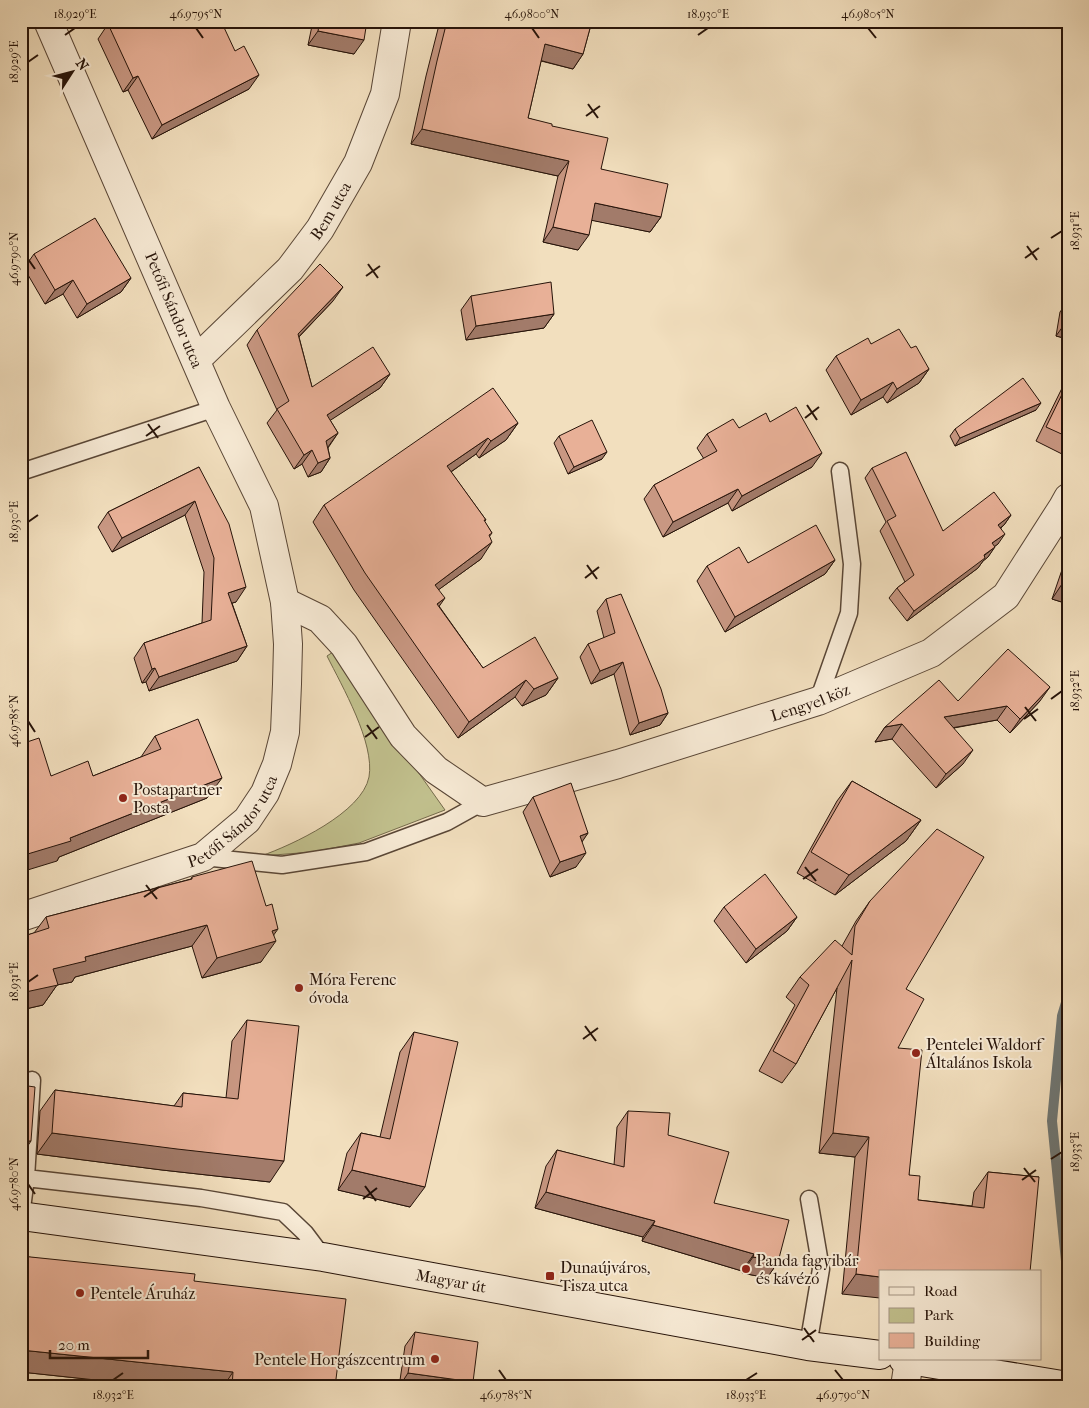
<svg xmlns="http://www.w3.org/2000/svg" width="1089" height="1408" viewBox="0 0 1089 1408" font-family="'IM FELL French Canon',serif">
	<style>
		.green { fill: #c1c08d; stroke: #746a4b }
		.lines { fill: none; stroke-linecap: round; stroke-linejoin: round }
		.stream { stroke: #6f7774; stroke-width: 10 }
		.lane-casing { stroke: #594636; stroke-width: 19 }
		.street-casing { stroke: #594636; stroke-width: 30 }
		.secondary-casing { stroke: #261309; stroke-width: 30 }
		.lane { stroke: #f7ead5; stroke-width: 16 }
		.street { stroke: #f7ead5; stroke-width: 28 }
		.secondary { stroke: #f7ead5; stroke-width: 28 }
		.wall { fill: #c89782; stroke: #261309 }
		.shaded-wall { fill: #a27b6a; stroke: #261309 }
		.building { fill: #e8b097; stroke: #261309 }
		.ticks { fill: none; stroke: #261309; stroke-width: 2 }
		.poi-dot { fill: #8f2418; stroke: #f7ead5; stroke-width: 2 }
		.labels { text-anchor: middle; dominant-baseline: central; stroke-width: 4; stroke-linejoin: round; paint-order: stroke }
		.street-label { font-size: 16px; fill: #261309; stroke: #f7ead5 }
		.poi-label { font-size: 16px; fill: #261309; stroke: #f7ead5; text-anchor: start }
		.neatline { fill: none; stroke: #261309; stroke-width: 2 }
		.ticks-label { font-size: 12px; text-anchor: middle; fill: #261309 }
	</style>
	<rect width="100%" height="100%" fill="#f2dfbe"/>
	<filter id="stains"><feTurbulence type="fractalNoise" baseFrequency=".004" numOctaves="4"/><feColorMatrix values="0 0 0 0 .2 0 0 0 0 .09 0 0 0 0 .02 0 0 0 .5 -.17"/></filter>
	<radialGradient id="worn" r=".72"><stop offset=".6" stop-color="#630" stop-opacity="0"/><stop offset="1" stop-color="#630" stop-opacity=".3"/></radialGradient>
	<path class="green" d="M333 652 445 810 359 843 312 852 261 856C292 845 362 813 369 777 375 743 342 686 327 656Z"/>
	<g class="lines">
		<path class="stream" d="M1067 1271 1052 1121 1062 1016 1068 996
			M610 1387 615 1385 643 1387"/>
		<defs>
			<path id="lane" d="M21 472 216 408
				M818 701 849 613 852 564 840 471
				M203 857 282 865 366 852 447 822 483 802
				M26 1178 32 1080
				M21 1216 26 1178 201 1198 283 1212 305 1233 323 1257
				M808 1346 821 1269 809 1199"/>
			<g id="street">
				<path id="s1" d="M196 360 290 269 320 229 358 163 385 94 397 21"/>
				<path id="s2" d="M285 602 320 619 344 645 403 736 436 770 483 802 618 764 818 701 931 653 1006 596 1063 507 1068 498"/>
				<path id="s3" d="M21 917 203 857 247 820 265 793 277 764 285 732 287 684 288 644 285 602 264 506 216 408 48 21"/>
				<path d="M905 1387 909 1360"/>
			</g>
			<g id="secondary">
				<path id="s4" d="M21 1216 323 1257 808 1346 880 1355"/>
				<path d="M903 1359 1068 1386"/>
			</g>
		</defs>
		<use href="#lane" class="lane-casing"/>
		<use href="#street" class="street-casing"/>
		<use href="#secondary" class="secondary-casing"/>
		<use href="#lane" class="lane"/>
		<use href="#street" class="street"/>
		<use href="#secondary" class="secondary"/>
	</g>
	<path class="wall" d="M313 21H367L354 54 308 45Z
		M440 21H592L583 54 573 69 541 61 528 118 552 126 601 169 661 217 650 232 592 220 578 250 543 242 558 176 411 144 426 76Z
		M108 24 249 89 152 139 128 90 123 92 98 39Z
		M34 254 131 278 121 292 77 318 63 294 45 304 24 268Z
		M471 296 554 314 544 328 466 340 461 310Z
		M333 301 299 337 312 387 390 374 380 388 330 420 338 433 328 448 330 458 321 472 308 477 302 464 294 469 267 423 277 410 247 345 257 330Z
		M1068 301V339L1056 336 1060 312Z
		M871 344 911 348 929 369 919 383 887 403 883 397 851 415 826 370 836 356Z
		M1068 376V452L1066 456 1036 441Z
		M1036 410 955 446 950 436 955 429Z
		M770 422 812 467 732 511 728 503 663 537 644 499 654 485 704 459 697 448 707 434 739 428Z
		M518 423 506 440 479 458 476 454 451 472 486 520 484 521 492 533 489 537 481 559 438 590 439 606 483 668 558 678 546 695 522 706 515 697 458 738 354 590 313 522 324 505Z
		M559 436 602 459 568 474 554 443Z
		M199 467 236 602 232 603 247 646 237 661 149 691 146 682 142 683 134 658 144 643 202 623 204 572 185 515 112 552 98 527 108 512Z
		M872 468 943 531 1011 515 1004 525 1001 528 998 544 995 546 988 557 983 561 978 568 907 621 889 598 897 588 905 582 880 531 886 522 865 478Z
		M1068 557V604L1052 599 1065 561Z
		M835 560 825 574 725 632 697 581 707 566 748 563Z
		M606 599 668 713 660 725 630 735 614 674 591 684 580 657 588 644 604 638 597 611Z
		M958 701H1040L1010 733 997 720 954 728 963 764 936 788 892 739 875 742 885 727Z
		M155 736 207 798 59 857 57 861 51 776H93L141 757Z
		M852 781 921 820 906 841 835 895 797 873 837 801Z
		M533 797 588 833 582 841 576 867 550 877 523 812Z
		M192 877 274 935 261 962 202 978 192 946 75 977 72 982 57 985 43 1005 21 1010V937L34 933 46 917 191 879Z
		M870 901 906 989 898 1048 909 1175 918 1200 972 1206 974 1192 988 1172 1039 1177 842 1294 855 1157 819 1153 837 988 796 1064 782 1083 759 1071 795 1005 786 997 800 977 842 946 856 921Z
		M724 907 797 917 787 931 746 963 714 921Z
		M247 1020 270 1182 162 1170 37 1154 40 1111 55 1090 174 1106 183 1093 226 1098 232 1041Z
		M414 1032 410 1207 338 1190 347 1153 361 1133 380 1137 400 1052Z
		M628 1111 668 1135 714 1203 778 1262 767 1278 742 1273V1271L642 1241 643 1237 535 1208 546 1166 557 1150 614 1165 617 1127Z
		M21 1256 194 1281 335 1387H161L21 1372Z
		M415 1332 473 1382 469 1387H399L405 1346Z"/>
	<path class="shaded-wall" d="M318 31 364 40 354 54 308 45Z
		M545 44 583 54 573 69 535 59Z
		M259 75 249 89 152 139 162 125Z
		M138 76 128 90 123 92 133 78Z
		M422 129 569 161 558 176 411 144Z
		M595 203 661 217 650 232 585 219Z
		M553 227 589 235 578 250 543 242Z
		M131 278 121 292 77 318 87 304Z
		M73 280 63 294 45 304 55 290Z
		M343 287 333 301 288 348 298 334Z
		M554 314 544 328 466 340 476 326Z
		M1066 322H1068V339L1056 336Z
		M929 369 919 383 887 403 897 389Z
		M390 374 380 388 317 429 327 415Z
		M893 382 883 397 851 415 861 400Z
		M1041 403 1036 410 955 446 960 438Z
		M518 423 506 440 479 458 491 441Z
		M338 433 328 447 316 455 326 441Z
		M488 438 476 454 435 483 447 466Z
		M312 450 302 464 294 469 304 455Z
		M607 452 602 459 568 474 574 467Z
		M822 453 812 467 732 511 742 496Z
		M330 458 321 472 308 477 318 463Z
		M738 489 728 503 663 537 673 522Z
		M195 501 185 515 112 552 122 538Z
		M1011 515 1004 525 991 535 998 525Z
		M1005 534 998 544 985 553 992 543Z
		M492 542 481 559 423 601 435 585Z
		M995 547 988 557 983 561 978 568 907 621 914 611Z
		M835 560 825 574 725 632 735 617Z
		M1062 584 1068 586V604L1052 599Z
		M246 587 236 602 218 607 228 593Z
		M445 598 433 615 437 604Z
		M247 646 237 661 149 691 159 677Z
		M623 662 614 674 591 684 600 671Z
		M155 668 146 682 142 683 152 669Z
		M558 678 546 695 522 706 534 689Z
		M526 680 515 697 458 738 469 722Z
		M1050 687 1040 701 1010 733 1020 719Z
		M1007 706 997 720 934 731 944 717Z
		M668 713 660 725 630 735 639 723Z
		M902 724 892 739 875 742 885 727Z
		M973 750 963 764 936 788 946 774Z
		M222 778 207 798 59 857 57 861 21 872V856L70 838Z
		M921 820 906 841 835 895 849 875Z
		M588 833 578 848 580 836Z
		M586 853 576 867 550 877 560 862Z
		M797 917 787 931 746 963 756 949Z
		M207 925 192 946 75 977 72 982 57 985 43 1005 21 1010V993L53 969 85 957Z
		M278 929 268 943 276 941 261 962 202 978 217 958 272 931Z
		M52 1133 284 1161 270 1182 162 1170 37 1154Z
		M833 1133 869 1137 855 1157 819 1153Z
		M21 1141H31L21 1156Z
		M352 1170 425 1187 410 1207 338 1190Z
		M546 1192 655 1221 643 1237 535 1208Z
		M653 1225 754 1254 742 1271 642 1241Z
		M753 1257 778 1262 767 1278 742 1273Z
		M856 1274 880 1277V1298L842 1294Z
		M21 1350 233 1372 223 1387H161L21 1372Z
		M408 1373 473 1382 469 1387H399Z"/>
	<path class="building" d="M115 21H221L235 51 244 46 259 75 162 125 138 76 133 78 108 24Z
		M320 21H367L364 40 318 31Z
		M447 21H592L583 54 545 44 528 118 552 124V126L608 138 601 169 668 184 661 217 595 203 589 235 553 227 569 161 422 129 437 61Z
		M95 218 131 278 87 304 73 280 55 290 34 254Z
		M320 264 343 287 298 334 312 387 373 347 390 374 327 415 338 433 326 441 330 458 318 463 312 450 304 455 277 409 289 401 257 330Z
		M551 282 554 314 476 326 471 296Z
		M1068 311V322H1066Z
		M899 329 911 348 916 346 929 369 897 389 893 382 861 400 836 356 868 338 871 344Z
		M1023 378 1041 403 960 438 955 429Z
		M1068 382V437L1046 427Z
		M493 388 518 423 491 441 488 438 447 466 486 520H484L492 533 489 535 492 542 435 585 445 598 437 604 483 668 535 637 558 678 534 689 526 680 469 722 365 573 324 505Z
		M796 407 822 453 742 496 738 489 673 522 654 485 717 451 707 434 733 419 739 428 766 413 770 422Z
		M592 420 607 452 574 467 559 436Z
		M906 452 943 531 994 492 1011 515 998 525 1005 534 992 543 995 547 984 555 985 558 914 611 897 588 914 575 887 521 896 516 872 468Z
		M199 467 229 524 246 587 228 593 247 646 159 677 155 668 152 669 144 643 211 620 214 558 195 501 122 538 108 512Z
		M816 525 835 560 735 617 707 566 739 547 748 563Z
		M1068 567V586L1062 584Z
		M621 594 661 689 668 713 639 723 623 662 600 671 588 644 615 633 606 599Z
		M1008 649 1050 687 1020 719 1007 706 944 717 973 750 946 774 902 724 885 727 939 680 958 701Z
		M198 719 222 778 70 838 71 841 21 856V744L39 738 51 776 88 761 93 776 161 749 155 736Z
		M852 781 921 820 849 875 811 852Z
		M571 783 588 833 580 836 586 853 560 862 533 797Z
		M937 829 984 857 906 989 924 999 898 1048 922 1050 909 1175 920 1176 918 1200 984 1208 988 1172 1039 1177 1030 1272H880V1277L856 1274 869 1137 833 1133 852 960 796 1064 773 1051 809 985 800 977 835 940 852 955 855 926 870 901Z
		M252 861 266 906 272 904 278 929 272 931 276 941 217 958 207 925 85 957 86 961 53 969 58 985 21 993V937L49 928 46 917 192 879V877Z
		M765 874 797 917 756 949 724 907Z
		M247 1020 299 1026 284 1161 177 1149 52 1133 55 1090 182 1107 183 1093 238 1099Z
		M414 1032 458 1042 425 1187 352 1170 361 1133 390 1139Z
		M21 1085 35 1087 31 1141H21Z
		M628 1111 670 1113 668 1135 729 1152 714 1203 789 1220 778 1262 753 1257 754 1254 653 1225 655 1221 546 1192 557 1150 624 1167Z
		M21 1256 195 1274 194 1281 346 1299 335 1387H232L233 1372 21 1350Z
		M415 1332 478 1342 473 1382 408 1373Z"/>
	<path class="ticks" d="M196 28 203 38M532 28 539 38M868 28 876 38M65 35 75 28M698 35 708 28M28 62 38 55M588 104 598 118M586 116 600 106M1051 238 1062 231M1027 246 1037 260M1025 258 1039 248M28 259 35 269M368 264 378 278M366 276 380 266M807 405 817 420M805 418 819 407M148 424 158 438M146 436 160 426M28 522 38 515M587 565 597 579M585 578 599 567M1051 699 1062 691M1025 707 1036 721M1024 719 1038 709M28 721 35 732M367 725 377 739M365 737 379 727M805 867 816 881M803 879 818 869M146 885 157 899M144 897 159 887M28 982 38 975M585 1026 596 1041M583 1039 598 1028M1051 1159 1062 1152M1024 1168 1035 1182M1022 1180 1036 1170M28 1184 35 1194M365 1186 376 1201M363 1199 377 1188M804 1328 814 1342M802 1340 816 1330M499 1370 506 1380M835 1370 843 1380M113 1380 123 1373M746 1380 757 1373"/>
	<g class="poi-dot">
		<circle cx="123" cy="798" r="5"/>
		<circle cx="299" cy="988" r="5"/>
		<circle cx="916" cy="1053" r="5"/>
		<circle cx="746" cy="1269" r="5"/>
		<rect x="545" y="1271" width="10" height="10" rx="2.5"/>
		<circle cx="80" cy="1293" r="5"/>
		<circle cx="435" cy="1359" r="5"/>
	</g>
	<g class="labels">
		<g class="street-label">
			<text stroke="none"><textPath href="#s1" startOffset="202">Bem utca</textPath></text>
			<text transform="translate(174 310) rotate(67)">Petőfi Sándor utca</text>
			<text stroke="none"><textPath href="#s2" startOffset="629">Lengyel köz</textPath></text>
			<text stroke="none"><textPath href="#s3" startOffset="238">Petőfi Sándor utca</textPath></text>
			<text stroke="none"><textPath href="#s4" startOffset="435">Magyar út</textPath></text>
		</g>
		<g class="poi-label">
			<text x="133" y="789">Postapartner<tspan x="133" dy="18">Posta</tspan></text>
			<text x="309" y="979">Móra Ferenc<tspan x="309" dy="18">óvoda</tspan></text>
			<text x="926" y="1044">Pentelei Waldorf<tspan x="926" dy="18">Általános Iskola</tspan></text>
			<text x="756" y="1260">Panda fagyibár<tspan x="756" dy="18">és kávézó</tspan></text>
			<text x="560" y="1267">Dunaújváros,<tspan x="560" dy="18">Tisza utca</tspan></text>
			<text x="90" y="1293">Pentele Áruház</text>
			<text x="425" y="1359" text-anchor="end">Pentele Horgászcentrum</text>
		</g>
	</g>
	<rect width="1089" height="1408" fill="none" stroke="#f2dfbe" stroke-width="55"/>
	<rect x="879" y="1270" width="162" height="90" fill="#f7ead5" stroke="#a39483"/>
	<rect x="889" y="1287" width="25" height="8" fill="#f7ead5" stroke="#a39483"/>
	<text x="924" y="1296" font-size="15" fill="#261309">Road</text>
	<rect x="889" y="1308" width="25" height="15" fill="#c1c08d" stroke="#a39483"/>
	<text x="924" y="1320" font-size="15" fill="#261309">Park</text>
	<rect x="889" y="1333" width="25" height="15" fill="#e8b097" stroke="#a39483"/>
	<text x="924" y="1346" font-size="15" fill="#261309">Building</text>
	<g transform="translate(72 72) rotate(54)" stroke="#f7ead5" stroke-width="4" paint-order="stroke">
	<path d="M0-4L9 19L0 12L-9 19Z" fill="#261309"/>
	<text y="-8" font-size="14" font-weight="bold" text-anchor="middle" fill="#261309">N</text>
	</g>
	<path d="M50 1350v8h98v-8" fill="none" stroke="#261309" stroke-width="2.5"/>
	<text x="58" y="1350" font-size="15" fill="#261309" stroke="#f7ead5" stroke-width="4" paint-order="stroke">20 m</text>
	<rect x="28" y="28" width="1034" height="1352" class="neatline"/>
	<g class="ticks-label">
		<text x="75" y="18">18.929°E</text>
		<text x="196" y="18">46.9795°N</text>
		<text x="532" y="18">46.9800°N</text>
		<text x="708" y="18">18.930°E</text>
		<text x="868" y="18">46.9805°N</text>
		<text transform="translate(14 62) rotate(-90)" y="4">18.929°E</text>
		<text transform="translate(1075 231) rotate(-90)" y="4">18.931°E</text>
		<text transform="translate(14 259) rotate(-90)" y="4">46.9790°N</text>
		<text transform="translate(14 522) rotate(-90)" y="4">18.930°E</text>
		<text transform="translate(1075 691) rotate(-90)" y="4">18.932°E</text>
		<text transform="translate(14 721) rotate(-90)" y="4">46.9785°N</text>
		<text transform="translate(14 982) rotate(-90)" y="4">18.931°E</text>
		<text transform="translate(1075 1152) rotate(-90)" y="4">18.933°E</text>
		<text transform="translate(14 1184) rotate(-90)" y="4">46.9780°N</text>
		<text x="113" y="1399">18.932°E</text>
		<text x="506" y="1399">46.9785°N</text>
		<text x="746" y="1399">18.933°E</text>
		<text x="843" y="1399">46.9790°N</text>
	</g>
	<rect width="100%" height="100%" filter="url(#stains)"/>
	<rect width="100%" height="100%" fill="url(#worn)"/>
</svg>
